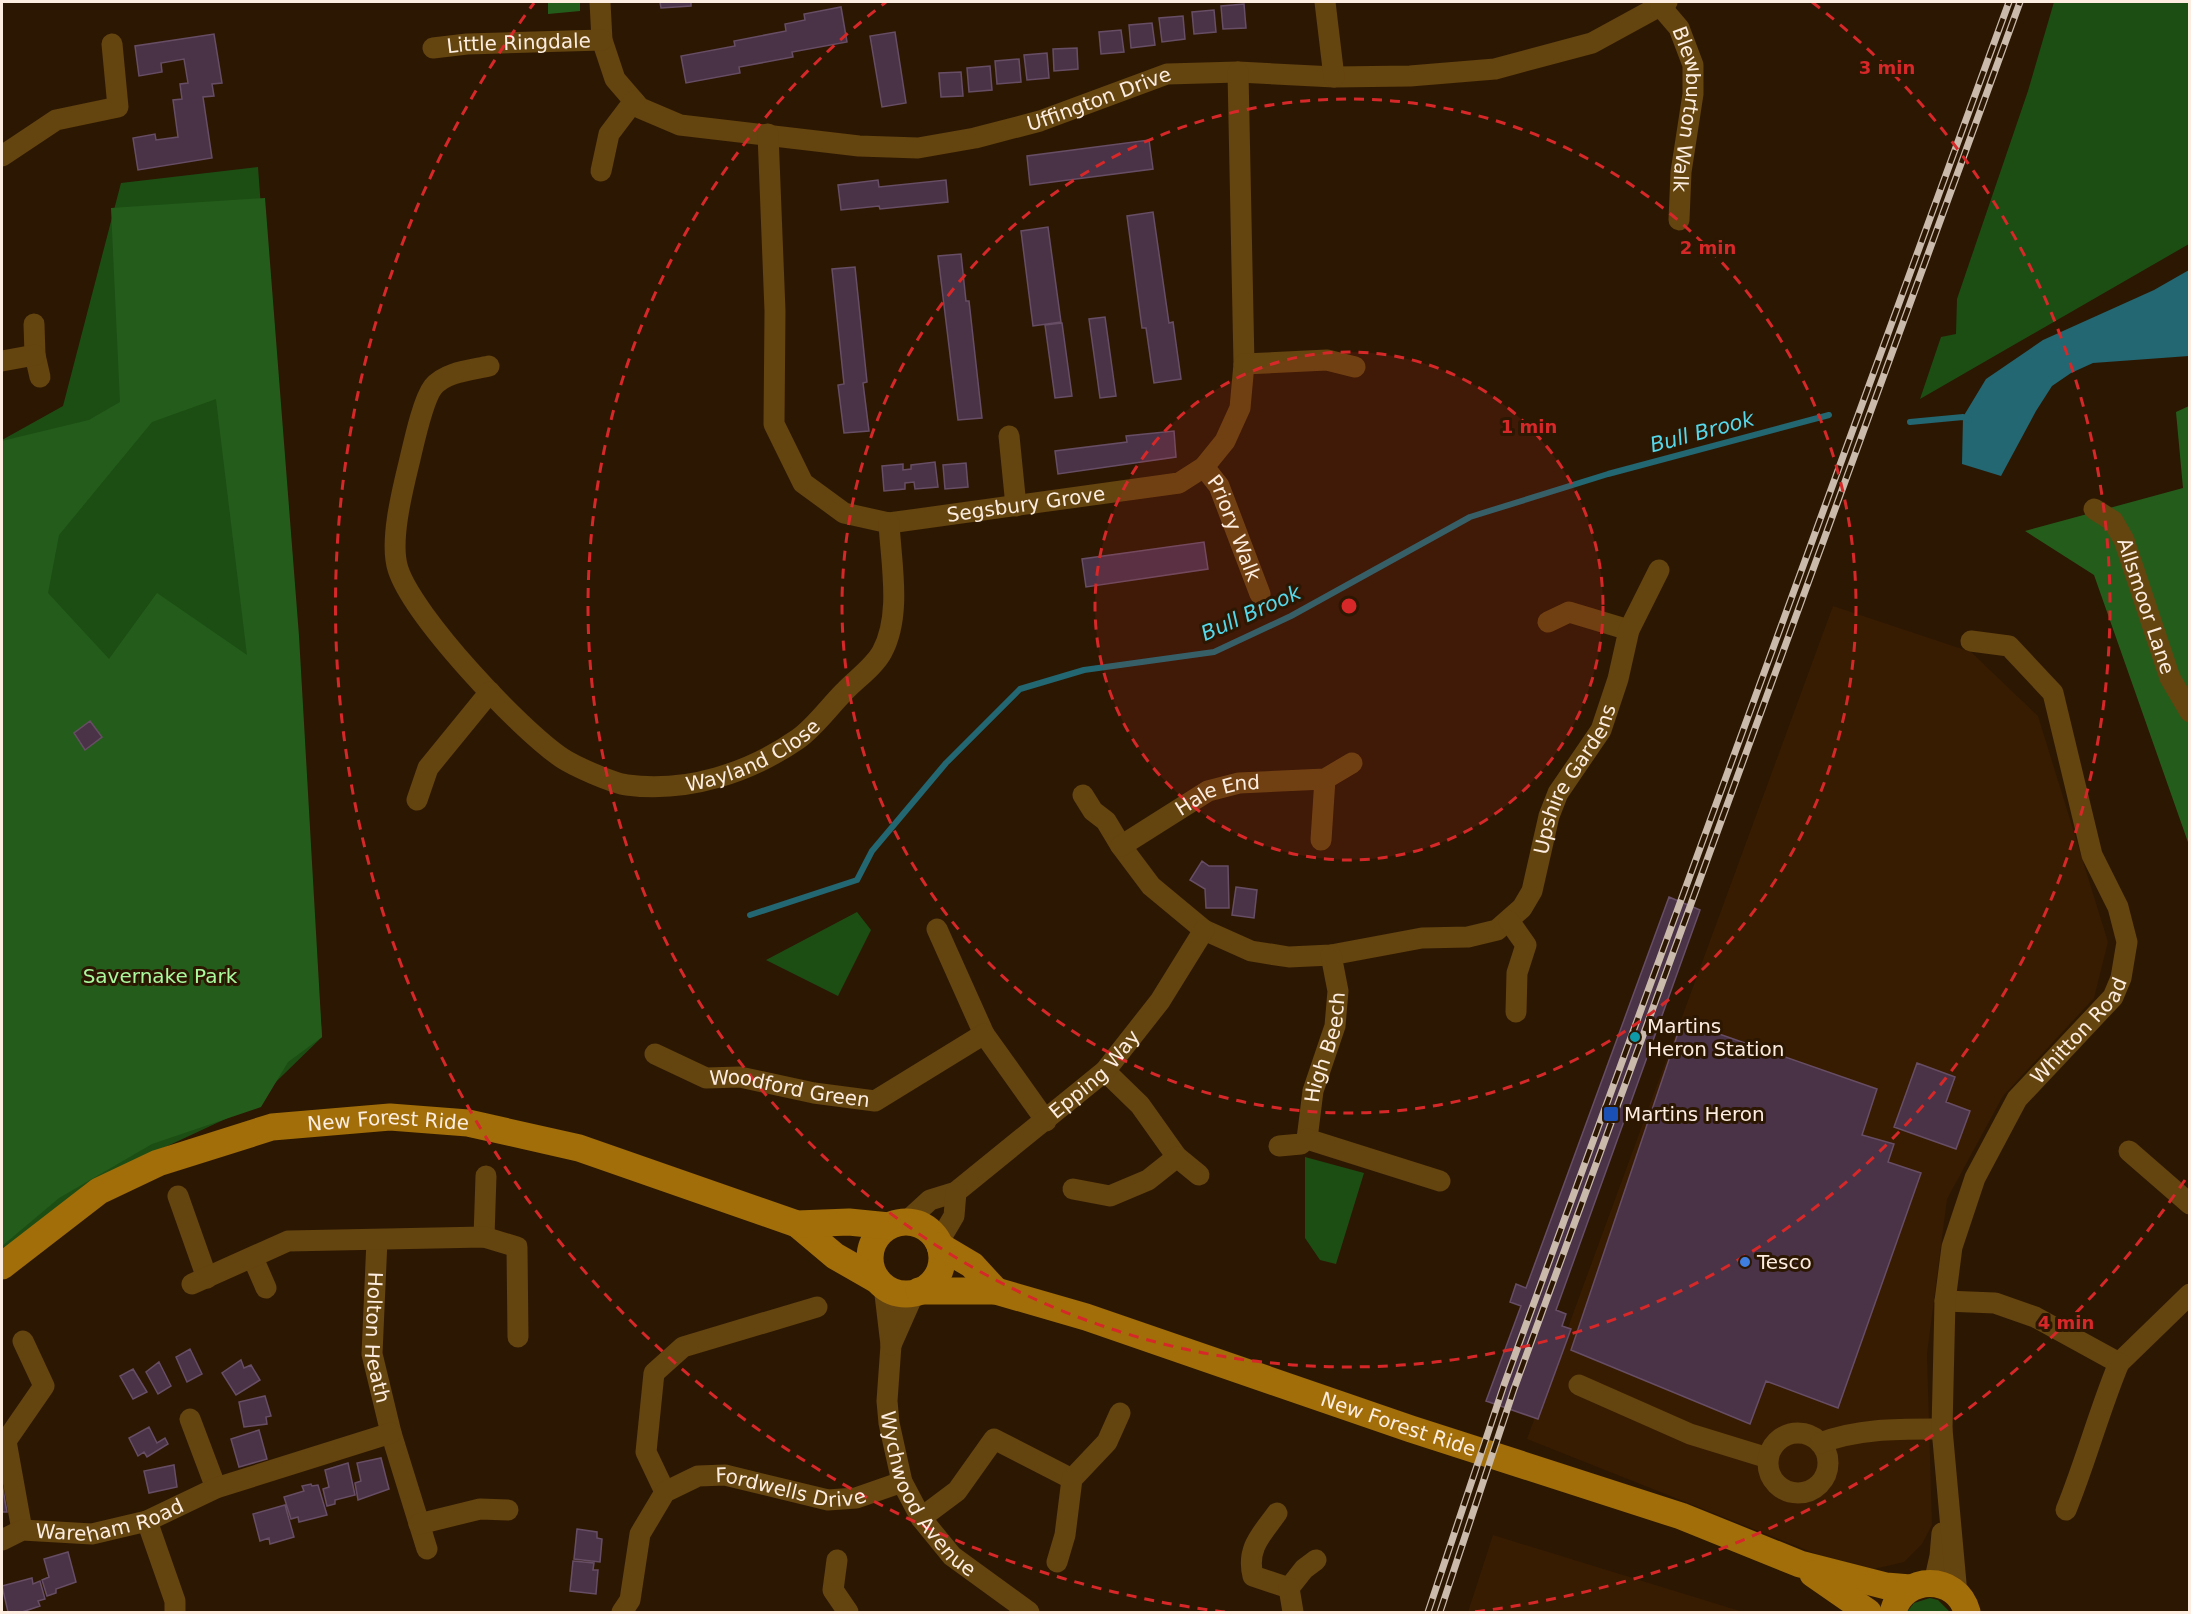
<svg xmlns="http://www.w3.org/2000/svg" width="2191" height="1614" viewBox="0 0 2191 1614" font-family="'DejaVu Sans',sans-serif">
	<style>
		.built { fill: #371c01 }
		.green { fill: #1c4e14 }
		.forest { fill: #245d1b; fill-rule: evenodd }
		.water { fill: #226771 }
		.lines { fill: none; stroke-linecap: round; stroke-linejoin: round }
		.stream { stroke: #226771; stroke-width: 6 }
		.building { fill: #4a3247; stroke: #674e65; stroke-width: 1.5 }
		.minor { stroke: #64440f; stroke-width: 21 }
		.major { stroke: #a26e0a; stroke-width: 27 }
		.rail-casing { stroke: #cabaab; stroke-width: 7 }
		.rail { stroke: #2c1703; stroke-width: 4.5; stroke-dasharray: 14; stroke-linecap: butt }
		.ring { fill: none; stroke: #d62828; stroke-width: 3; stroke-dasharray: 10 8 }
		.culture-dot { fill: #0f9aa8; stroke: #2c1703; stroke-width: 2 }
		.transit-dot { fill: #1a4fb4; stroke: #2c1703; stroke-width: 2 }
		.shop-dot { fill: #3f7fe0; stroke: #2c1703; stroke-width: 2 }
		.labels { text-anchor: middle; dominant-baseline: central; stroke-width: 6; stroke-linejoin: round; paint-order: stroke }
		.street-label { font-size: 20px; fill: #fcede0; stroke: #2c1703 }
		.park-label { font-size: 20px; fill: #aaf99d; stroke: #2c1703 }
		.poi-label { font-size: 20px; fill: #fcede0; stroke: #2c1703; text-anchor: start }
		.water-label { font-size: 21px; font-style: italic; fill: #54d8ea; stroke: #2c1703 }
		.centre { fill: #d62828; stroke: #2c1703; stroke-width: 3 }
		.ring-label { font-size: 18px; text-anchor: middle; font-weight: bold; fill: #d62828; stroke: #2c1703; stroke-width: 6; stroke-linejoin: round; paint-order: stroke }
	</style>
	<rect width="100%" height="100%" fill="#2c1703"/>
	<path class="built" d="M1833 606 1971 652 2038 716 2108 942 2094 998 2003 1096 1947 1199 1927 1354 1932 1525 1922 1544 1904 1562 1874 1569 1819 1555 1527 1439Z
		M1493 1535 1743 1612H1468Z"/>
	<path class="green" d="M2054 2H2189V244L1920 399 1941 337 1956 334 1957 299 2028 91Z
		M258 167 322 1037 249 1108 86 1184 2 1260V440L63 406 121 183Z
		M857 912 871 930 838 996 766 960Z
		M1305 1157 1364 1173 1336 1264 1320 1260 1305 1238Z
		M1930 1598 1938 1600 1950 1612H1907L1914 1603Z"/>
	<path class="forest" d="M548 2H580V11L548 14Z
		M265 198 299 636 322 1037 288 1062 261 1107 152 1144 59 1198 2 1246V441L89 420 120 402 111 208ZM216 399 247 655 157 593 109 659 48 593 59 535 152 422Z
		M2189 406V845L2094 575 2025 531 2183 488 2176 412Z"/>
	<path class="water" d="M2189 270V356L2093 363 2071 373 2052 386 2036 411 2001 476 1962 464 1963 417 1986 379 2043 340 2154 290Z"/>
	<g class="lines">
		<path class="stream" d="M1910 422 1963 417 1969 420
			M750 915 857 880 872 851 946 763 1020 689 1084 670 1214 652 1291 616 1470 517 1608 474 1829 415"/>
	</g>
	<path class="building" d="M660 2H691V6L661 8Z
		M1244 4 1246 28 1223 29 1221 6Z
		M841 7 847 42 792 52 793 57 739 67 740 73 686 83 681 56 735 46 734 41 786 31 785 24 805 20 804 14Z
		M1214 10 1216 32 1194 34 1192 12Z
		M1183 16 1185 39 1162 42 1159 18Z
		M1152 23 1155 45 1131 48 1129 25Z
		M1121 30 1124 52 1101 54 1099 32Z
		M895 32 906 103 882 107 870 36Z
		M214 34 222 83 212 84 214 96 203 97 212 158 138 170 133 138 155 134 156 140 178 137 173 100 182 99 180 84 188 83 184 59 161 63 162 72 139 76 135 46Z
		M1077 48 1078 69 1054 71 1053 49Z
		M1047 53 1049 78 1027 80 1024 55Z
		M1019 59 1021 82 997 84 995 61Z
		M990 66 992 90 969 92 967 68Z
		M961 72 963 96 941 97 939 73Z
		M1149 140 1153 169 1030 185 1027 156Z
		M878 180 879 187 946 180 948 202 880 209 879 206 841 210 838 185Z
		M1153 212 1169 323 1173 322 1181 379 1154 383 1146 328H1142L1127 216Z
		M1048 227 1061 322 1033 326 1021 231Z
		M961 254 966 301H969L982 418 958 420 938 256Z
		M855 267 867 382 863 383 869 431 844 433 838 385 844 384 832 269Z
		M1105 317 1116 396 1100 398 1089 319Z
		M1062 323 1072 396 1055 398 1045 325Z
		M1174 431 1176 457 1058 474 1055 451 1127 442 1126 436Z
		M935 462 938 487 915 489 914 482 905 483V489L884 491 882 466 903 464V470L911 469V465Z
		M966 463 968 487 945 489 943 465Z
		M1204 542 1208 569 1086 587 1082 559Z
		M90 721 102 737 85 750 74 733Z
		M1202 861 1209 866H1228L1229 908H1206L1205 889 1190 880Z
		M1236 887 1257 890 1254 918 1232 915Z
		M1669 897 1700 910 1556 1310 1566 1314 1562 1326 1571 1329 1538 1419 1486 1401 1521 1306 1510 1302 1516 1284 1526 1288Z
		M1682 1021 1877 1089 1862 1135 1894 1144 1888 1162 1921 1173 1838 1408 1766 1381 1750 1424 1571 1350Z
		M1917 1063 1955 1077 1946 1102 1970 1111 1956 1149 1894 1127Z
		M190 1349 202 1374 187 1382 176 1357Z
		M241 1360 244 1368 251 1365 260 1380 236 1395 222 1373Z
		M159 1362 171 1386 158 1394 146 1372Z
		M133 1369 147 1392 133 1399 120 1376Z
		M265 1396 271 1416 266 1417 267 1424 244 1427 239 1402Z
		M149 1427 157 1443 165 1438 168 1444 147 1457 144 1452 138 1456 129 1438Z
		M259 1430 267 1459 239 1467 231 1439Z
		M381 1458 389 1489 358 1500 355 1483 361 1481 357 1463Z
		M348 1463 355 1495 335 1500V1504L327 1506 323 1489 329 1487 325 1470Z
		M174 1465 177 1487 149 1493 144 1471Z
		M2 1484 7 1512H2Z
		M311 1484 312 1486 318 1485 327 1515 299 1522 298 1517 291 1519 284 1497 304 1491 302 1486Z
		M285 1505 294 1537 270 1544 269 1538 260 1541 253 1514Z
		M577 1529 597 1532V1538L602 1539 600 1562 574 1559Z
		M68 1552 76 1582 56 1589V1593L47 1596 42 1580 49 1577 44 1559Z
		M573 1561 594 1563 593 1570H598L596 1594 570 1591Z
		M32 1578 33 1584 40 1581 45 1599 38 1601 40 1606 22 1612H8L2 1586Z"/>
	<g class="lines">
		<g class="minor">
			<path id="s1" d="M600 2 602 40 615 79 640 108 680 125 859 146 918 148 975 138 1040 121 1167 74 1238 72 1334 77 1410 76 1495 69 1592 43 1667 2"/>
			<path d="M1325 2 1334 77"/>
			<path id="s2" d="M1661 7 1679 28 1693 65V94L1681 172 1679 220"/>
			<path id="s3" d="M433 48 467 44 602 40"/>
			<path id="s4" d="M768 134 775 311 774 424 803 483 844 513 889 523 1179 483 1204 467 1225 441 1240 408 1244 364 1238 72"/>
			<path d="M2 156 56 120 118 107 112 44"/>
			<path d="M601 171 609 134 634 101"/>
			<path d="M34 324 35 355 40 377"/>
			<path d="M2 361 35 355"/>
			<path d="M1244 364 1327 360 1355 367"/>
			<path id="s5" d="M489 366C471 370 445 372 433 387 423 400 414 442 410 459 403 488 389 541 398 569 413 616 519 729 562 758 574 766 612 783 627 785 687 793 749 773 798 739 815 727 829 707 844 692 855 680 874 667 882 652 902 615 891 563 889 523"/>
			<path d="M1009 436 1016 506"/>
			<path id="s6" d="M1204 467 1219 486 1260 594"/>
			<path id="s7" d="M2094 509 2113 521 2124 540 2170 678 2190 712"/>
			<path d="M1548 622 1569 612 1629 630"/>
			<path id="s8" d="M1083 795 1093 811 1106 821 1121 846 1151 886 1204 930 1251 951 1289 957 1331 955 1422 938 1468 937 1497 930 1522 908 1532 891 1549 816 1558 793 1601 730 1618 679 1629 630 1659 570"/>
			<path d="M417 800 428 768 490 692"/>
			<path d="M1321 840 1325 779"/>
			<path id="s9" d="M1121 846 1208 791 1239 783 1325 779 1352 763"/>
			<path d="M1509 921 1526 945 1517 973 1516 1012"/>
			<path d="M937 929 984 1034"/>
			<path id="s10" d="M655 1054 706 1078 740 1077 814 1093 875 1101 984 1034 1046 1121"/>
			<path d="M1105 1071 1140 1105 1177 1157 1199 1175"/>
			<path id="s11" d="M1307 1139 1313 1091 1335 1026 1338 991 1331 955"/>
			<path d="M1279 1146 1301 1144 1307 1139 1440 1181"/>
			<path d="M2129 1151 2190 1204"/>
			<path d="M1073 1189 1110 1196 1148 1180 1177 1157"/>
			<path d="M178 1196 207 1278"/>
			<path id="s12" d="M906 1222 930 1200 956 1192 1105 1071 1160 1001 1204 930"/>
			<path d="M484 1237 486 1176"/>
			<path id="s13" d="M377 1240 372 1354 391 1433 427 1549"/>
			<path d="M938 1243 954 1216 956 1192"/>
			<path d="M253 1258 266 1288"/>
			<path d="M192 1284 288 1241 484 1237 517 1247 518 1337"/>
			<path id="s14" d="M884 1286 891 1345 887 1401 889 1423 902 1482 921 1518 952 1556 1029 1612"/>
			<path d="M1945 1301 1995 1303 2035 1317 2119 1363 2190 1294"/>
			<path d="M891 1345 914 1293"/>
			<path d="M1579 1385 1690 1434 1768 1458"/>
			<path d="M190 1419 216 1488"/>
			<circle cx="1798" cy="1463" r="30"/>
			<path d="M1820 1443C1860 1428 1900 1429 1942 1429"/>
			<path d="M665 1492 646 1452 654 1373 683 1347 817 1307"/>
			<path d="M2066 1510C2086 1461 2099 1411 2119 1363"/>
			<path d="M1277 1513C1262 1534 1246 1548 1253 1576L1289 1588 1304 1569 1316 1560"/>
			<path d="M921 1518 957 1491 994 1439 1072 1479"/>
			<path d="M147 1521 175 1601V1612"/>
			<path d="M419 1524 480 1509 508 1510"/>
			<path d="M22 1530 6 1441 44 1386 23 1341"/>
			<path id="s15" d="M2 1540 22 1530 92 1534 147 1521 216 1488 391 1433"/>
			<path d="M837 1560 833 1590 848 1612"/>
			<path d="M1057 1562 1065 1535 1072 1479 1107 1442 1120 1413"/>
			<path d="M1934 1583 1940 1556 1942 1533"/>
			<path d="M1289 1588 1293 1612"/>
			<path id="s16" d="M1957 1594 1942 1429 1945 1301 1952 1247 1975 1178 2017 1099 2113 997 2121 978 2127 942 2118 907 2092 855 2053 693 2009 646 1971 641"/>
			<path id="s17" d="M622 1612 630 1600 640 1534 665 1492 698 1476 725 1475 828 1500 856 1498 902 1482"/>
		</g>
		<g class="major">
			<circle cx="906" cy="1258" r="36"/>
			<path d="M797 1224 835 1256 877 1280"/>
			<path d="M940 1246 972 1265 996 1291"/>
			<path id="s18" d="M2 1266 99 1191 158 1163 272 1127 390 1117 468 1123 579 1148 797 1224 849 1222 889 1226"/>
			<path id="s19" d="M919 1291H996L1086 1317 1411 1429 1681 1516 1800 1564 1886 1586 1910 1588"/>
			<path d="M1813 1574 1868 1612"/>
			<path d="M1893 1612C1903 1574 1957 1574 1967 1612"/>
		</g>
		<defs>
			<path id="rail" d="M1428 1612 1504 1385 2009 2
				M1440 1612 1514 1389 2020 2"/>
		</defs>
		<use href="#rail" class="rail-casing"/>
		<use href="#rail" class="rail"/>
	</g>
	<circle cx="1349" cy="606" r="254" fill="#d62828" fill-opacity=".12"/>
	<g class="ring">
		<circle cx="1349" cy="606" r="254"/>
		<circle cx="1349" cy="606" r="507"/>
		<path d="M1812 2A761 761 0 1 1 886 2"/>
		<path d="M2185 1180A1014 1014 0 0 1 1473 1612M1225 1612A1014 1014 0 0 1 534 3"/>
	</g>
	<circle class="culture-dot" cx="1635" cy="1037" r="6"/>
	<rect class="transit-dot" x="1603" y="1106" width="16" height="16" rx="3"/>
	<circle class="shop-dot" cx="1745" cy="1262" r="6"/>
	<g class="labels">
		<g class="street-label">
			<text stroke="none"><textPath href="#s3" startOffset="86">Little Ringdale</textPath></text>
			<text stroke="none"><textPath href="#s1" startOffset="588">Uffington Drive</textPath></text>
			<text stroke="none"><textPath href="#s2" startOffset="111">Blewburton Walk</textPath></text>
			<text stroke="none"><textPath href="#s4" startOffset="591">Segsbury Grove</textPath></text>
			<text stroke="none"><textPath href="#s6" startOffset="69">Priory Walk</textPath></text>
			<text stroke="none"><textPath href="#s7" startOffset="114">Allsmoor Lane</textPath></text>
			<text stroke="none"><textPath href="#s5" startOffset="704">Wayland Close</textPath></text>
			<text stroke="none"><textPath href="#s8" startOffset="658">Upshire Gardens</textPath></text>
			<text stroke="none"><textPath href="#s9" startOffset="111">Hale End</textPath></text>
			<text stroke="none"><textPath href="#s16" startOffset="603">Whitton Road</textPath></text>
			<text stroke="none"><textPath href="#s11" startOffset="94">High Beech</textPath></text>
			<text stroke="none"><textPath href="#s12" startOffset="242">Epping Way</textPath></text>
			<text stroke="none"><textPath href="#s10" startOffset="141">Woodford Green</textPath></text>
			<text stroke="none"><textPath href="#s18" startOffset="424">New Forest Ride</textPath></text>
			<text stroke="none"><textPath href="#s13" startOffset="98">Holton Heath</textPath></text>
			<text stroke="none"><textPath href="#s19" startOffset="501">New Forest Ride</textPath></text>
			<text stroke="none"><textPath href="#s17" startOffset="261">Fordwells Drive</textPath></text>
			<text stroke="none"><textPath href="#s14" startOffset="220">Wychwood Avenue</textPath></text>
			<text stroke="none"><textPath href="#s15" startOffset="112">Wareham Road</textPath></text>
		</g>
		<g class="park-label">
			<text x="160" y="976">Savernake Park</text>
		</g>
		<g class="poi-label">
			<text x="1647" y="1026">Martins<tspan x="1647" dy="23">Heron Station</tspan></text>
			<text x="1624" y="1114">Martins Heron</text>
			<text x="1757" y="1262">Tesco</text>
		</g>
		<g class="water-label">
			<text transform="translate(1702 432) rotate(-15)">Bull Brook</text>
			<text transform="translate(1251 613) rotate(-24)">Bull Brook</text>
		</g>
	</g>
	<circle cx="1349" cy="606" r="9" class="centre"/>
	<g class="ring-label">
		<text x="1887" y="74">3 min</text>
		<text x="1708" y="254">2 min</text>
		<text x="1529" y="433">1 min</text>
		<text x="2066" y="1329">4 min</text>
	</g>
	<rect width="2191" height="1614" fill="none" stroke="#fcede0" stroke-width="6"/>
</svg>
